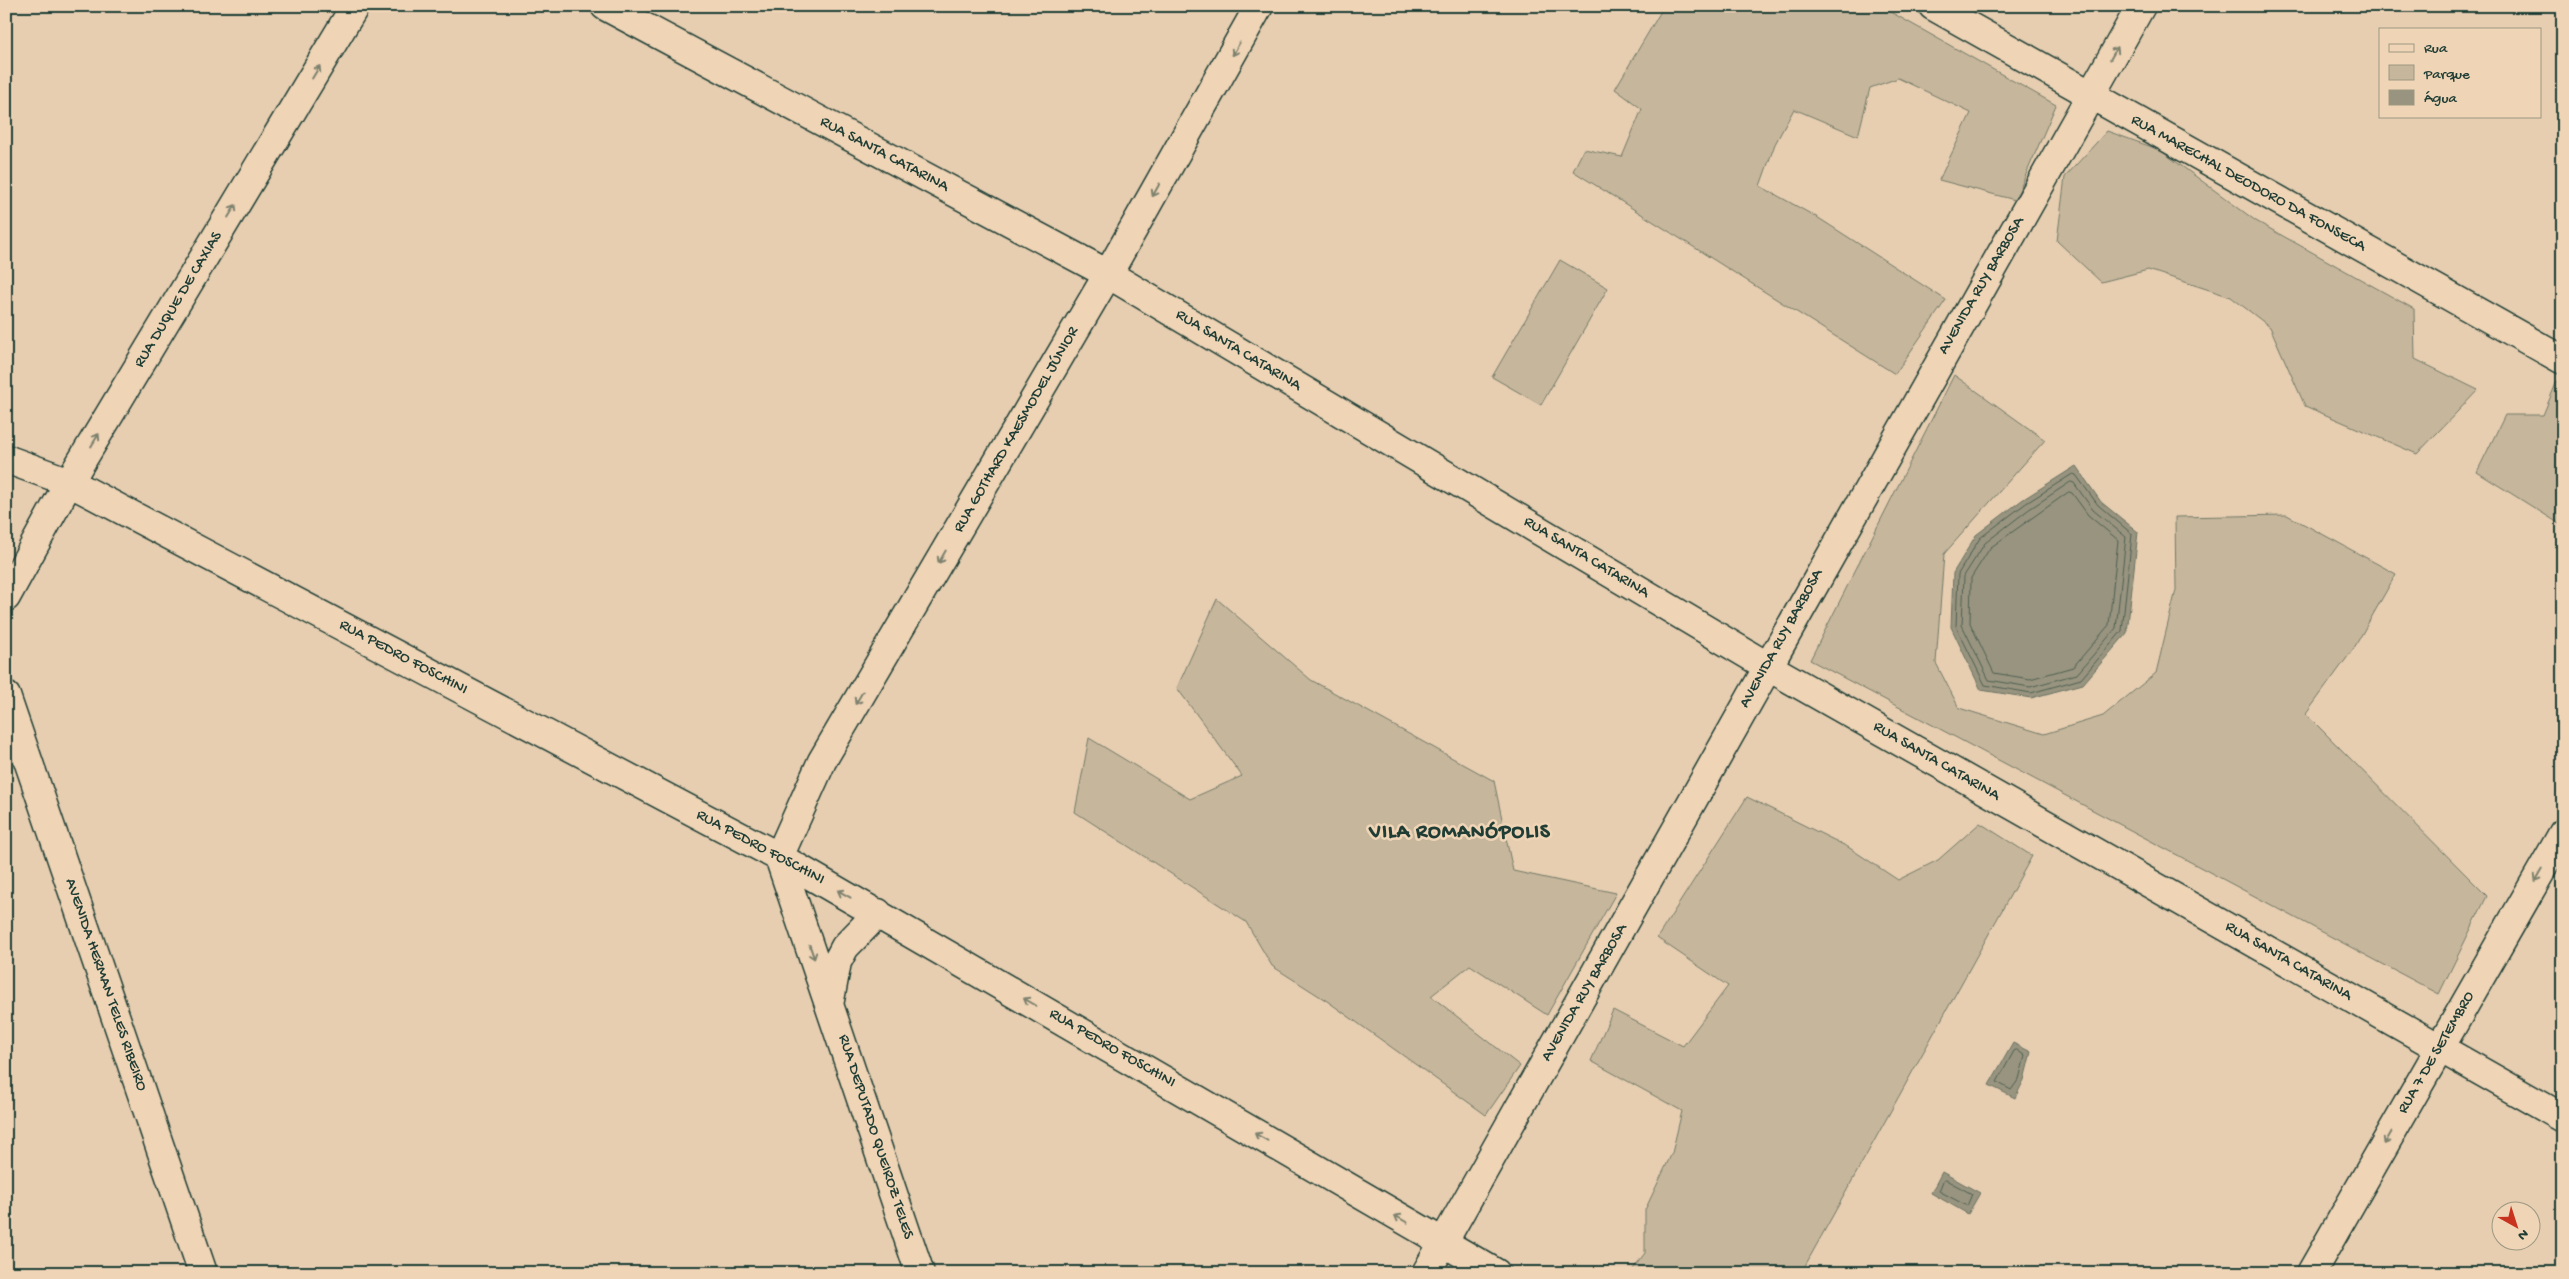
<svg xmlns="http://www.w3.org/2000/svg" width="2569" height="1279" viewBox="0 0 2569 1279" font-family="'Gochi Hand',sans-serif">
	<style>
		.green { fill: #c6b69c; stroke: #727a68 }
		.water { fill: #98947f; stroke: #687161 }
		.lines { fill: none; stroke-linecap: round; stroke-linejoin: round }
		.shore { stroke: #4f6052; stroke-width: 1 }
		.street-casing { stroke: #1f3d34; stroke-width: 31 }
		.street { stroke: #efd4b6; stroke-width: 28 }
		.oneway { stroke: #7d816e }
		.labels { text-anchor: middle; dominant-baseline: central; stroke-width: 5; stroke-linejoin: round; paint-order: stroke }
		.street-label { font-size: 16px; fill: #1f3d34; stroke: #efd4b6 }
		.district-label { font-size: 21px; font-weight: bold; letter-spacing: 1px; fill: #1f3d34; stroke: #efd4b6 }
	</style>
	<rect width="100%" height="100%" fill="#e7ceb1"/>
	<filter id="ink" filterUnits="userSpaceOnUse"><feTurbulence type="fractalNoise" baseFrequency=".02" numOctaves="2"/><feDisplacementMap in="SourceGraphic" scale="10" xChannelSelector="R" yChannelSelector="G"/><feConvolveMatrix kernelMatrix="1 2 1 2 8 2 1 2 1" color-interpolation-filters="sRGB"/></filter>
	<g filter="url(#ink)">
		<path class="green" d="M1664 6H1880L2056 105 2015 200 1939 180 1971 113 1898 78 1870 88 1858 136 1794 109 1775 144 1760 186 1820 219 1946 300 1895 374 1573 171 1584 149 1622 157 1642 109 1615 89Z
			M2107 131 2160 150 2256 221 2414 309 2415 359 2478 390 2417 454 2305 406 2270 327 2231 297 2148 270 2101 282 2057 241 2065 177Z
			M1560 260 1608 288 1541 405 1492 377Z
			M1954 375 2045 440 1944 554 1936 663 1959 708 2044 734 2103 716 2156 673 2176 590 2175 517 2287 515 2396 574 2354 648 2306 714 2487 896 2439 994 1810 660Z
			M2557 381 2563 385V526L2477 472 2505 415H2543Z
			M1217 599 1311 680 1494 781 1513 871 1616 893 1547 1015 1470 965 1431 996 1520 1066 1486 1115 1327 1001 1272 966 1246 922 1075 812 1089 738 1190 799 1242 776 1177 688Z
			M1747 797 1848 847 1898 880 1938 860 1980 823 2032 856 1801 1273H1630L1645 1253V1210L1672 1153 1682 1111 1591 1061 1613 1010 1683 1046 1728 986 1657 938Z"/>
		<path class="water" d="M2076 466 2101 502 2138 532 2127 633 2083 684 2031 698 1981 690 1951 627 1953 573 1976 535 2022 500Z
			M2013 1043 2031 1052 2024 1080 2015 1098 1989 1085Z
			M1942 1172 1980 1193 1968 1214 1931 1193Z"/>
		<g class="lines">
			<path class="shore" d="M2073 474 2076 475 2098 505 2132 534 2122 631 2081 679 2031 693 1985 685 1956 626 1958 574 1980 538 2025 504Z
				M2071 482 2074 483 2093 510 2126 537 2116 628 2077 674 2030 687 1989 680 1962 625 1964 576 1985 543 2028 510Z
				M2069 492 2072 493 2088 515 2118 540 2109 625 2073 667 2030 679 1994 673 1970 623 1971 578 1990 548Z
				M2017 1050 2025 1056 2019 1079 2011 1090 1997 1082 2014 1051Z
				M1946 1180 1972 1194 1967 1206 1939 1191 1943 1181Z"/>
			<defs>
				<path id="street" d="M605 6 1108 274 1767 666 2563 1118
					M1933 6 2563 360
					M6 459 69 482 779 857 1496 1273
					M6 597 69 482 355 6
					M6 696 203 1273
					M779 857 822 761 1108 274 1259 6
					M779 857 920 1273
					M830 1000 837 962 845 947 878 913
					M1426 1273 2141 6
					M2311 1273 2563 833"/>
			</defs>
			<use href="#street" class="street-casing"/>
			<use href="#street" class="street"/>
		</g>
		<defs><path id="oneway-shaft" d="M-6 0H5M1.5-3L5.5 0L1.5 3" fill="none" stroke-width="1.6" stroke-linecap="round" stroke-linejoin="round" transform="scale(1.25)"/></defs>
		<g class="oneway">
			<use href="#oneway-shaft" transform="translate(1236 49) rotate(119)"/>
			<use href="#oneway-shaft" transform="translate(2114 53) rotate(-60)"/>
			<use href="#oneway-shaft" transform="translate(316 72) rotate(-59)"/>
			<use href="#oneway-shaft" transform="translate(1156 190) rotate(119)"/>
			<use href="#oneway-shaft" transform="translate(232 211) rotate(-59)"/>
			<use href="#oneway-shaft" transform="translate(95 440) rotate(-59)"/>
			<use href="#oneway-shaft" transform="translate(942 557) rotate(120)"/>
			<use href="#oneway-shaft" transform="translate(859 698) rotate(120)"/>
			<use href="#oneway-shaft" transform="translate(2539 875) rotate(120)"/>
			<use href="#oneway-shaft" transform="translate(844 894) rotate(-151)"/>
			<use href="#oneway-shaft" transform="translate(812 952) rotate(71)"/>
			<use href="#oneway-shaft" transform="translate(1030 1002) rotate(-150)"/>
			<use href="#oneway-shaft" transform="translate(1261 1137) rotate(-150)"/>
			<use href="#oneway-shaft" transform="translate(2388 1138) rotate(120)"/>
			<use href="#oneway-shaft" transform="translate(1401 1219) rotate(-150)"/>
		</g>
	</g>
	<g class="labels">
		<g class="street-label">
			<text transform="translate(884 155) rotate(28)">RUA SANTA CATARINA</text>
			<text transform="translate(2248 184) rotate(29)">RUA MARECHAL DEODORO DA FONSECA</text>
			<text transform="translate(1982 286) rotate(-60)">AVENIDA RUY BARBOSA</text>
			<text transform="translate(179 300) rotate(-59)">RUA DUQUE DE CAXIAS</text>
			<text transform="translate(1238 351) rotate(31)">RUA SANTA CATARINA</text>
			<text transform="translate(1017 430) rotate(-60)">RUA GOTHARD KAESMODEL JÚNIOR</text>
			<text transform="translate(1586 558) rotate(31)">RUA SANTA CATARINA</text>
			<text transform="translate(1782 639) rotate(-61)">AVENIDA RUY BARBOSA</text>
			<text transform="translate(403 658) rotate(28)">RUA PEDRO FOSCHINI</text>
			<text transform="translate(1936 762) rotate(30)">RUA SANTA CATARINA</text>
			<text transform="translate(760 848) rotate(28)">RUA PEDRO FOSCHINI</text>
			<text transform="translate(2288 962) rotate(30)">RUA SANTA CATARINA</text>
			<text transform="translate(105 985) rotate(71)">AVENIDA HERMAN TELES RIBEIRO</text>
			<text transform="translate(1585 993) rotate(-60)">AVENIDA RUY BARBOSA</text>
			<text transform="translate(1112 1049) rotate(30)">RUA PEDRO FOSCHINI</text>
			<text transform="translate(2437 1053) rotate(-60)">RUA 7 DE SETEMBRO</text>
			<text transform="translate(875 1137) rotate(72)">RUA DEPUTADO QUEIROZ TELES</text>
		</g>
		<g class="district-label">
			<text x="1460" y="833">VILA ROMANÓPOLIS</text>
		</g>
	</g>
	<rect width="2569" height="1279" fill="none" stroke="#efd4b6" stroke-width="25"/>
	<rect x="12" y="12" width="2544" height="1254" fill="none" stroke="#1f3d34" stroke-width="2" filter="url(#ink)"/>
	<rect x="2379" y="28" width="162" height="90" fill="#efd4b6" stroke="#9c9882"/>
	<rect x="2389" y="44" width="25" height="8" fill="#efd4b6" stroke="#9c9882"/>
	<text x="2424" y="52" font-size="15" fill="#1f3d34">Rua</text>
	<rect x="2389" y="65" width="25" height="15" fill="#c6b69c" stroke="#9c9882"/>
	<text x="2424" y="78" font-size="15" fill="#1f3d34">Parque</text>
	<rect x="2389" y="90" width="25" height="15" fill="#98947f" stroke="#9c9882"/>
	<text x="2424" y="102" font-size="15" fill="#1f3d34">Água</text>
	<g transform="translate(2516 1226) rotate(141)"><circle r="24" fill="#efd4b6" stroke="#9c9882"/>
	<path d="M0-4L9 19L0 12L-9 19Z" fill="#c8321e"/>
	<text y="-8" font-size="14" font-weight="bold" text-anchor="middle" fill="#1f3d34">N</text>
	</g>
</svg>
